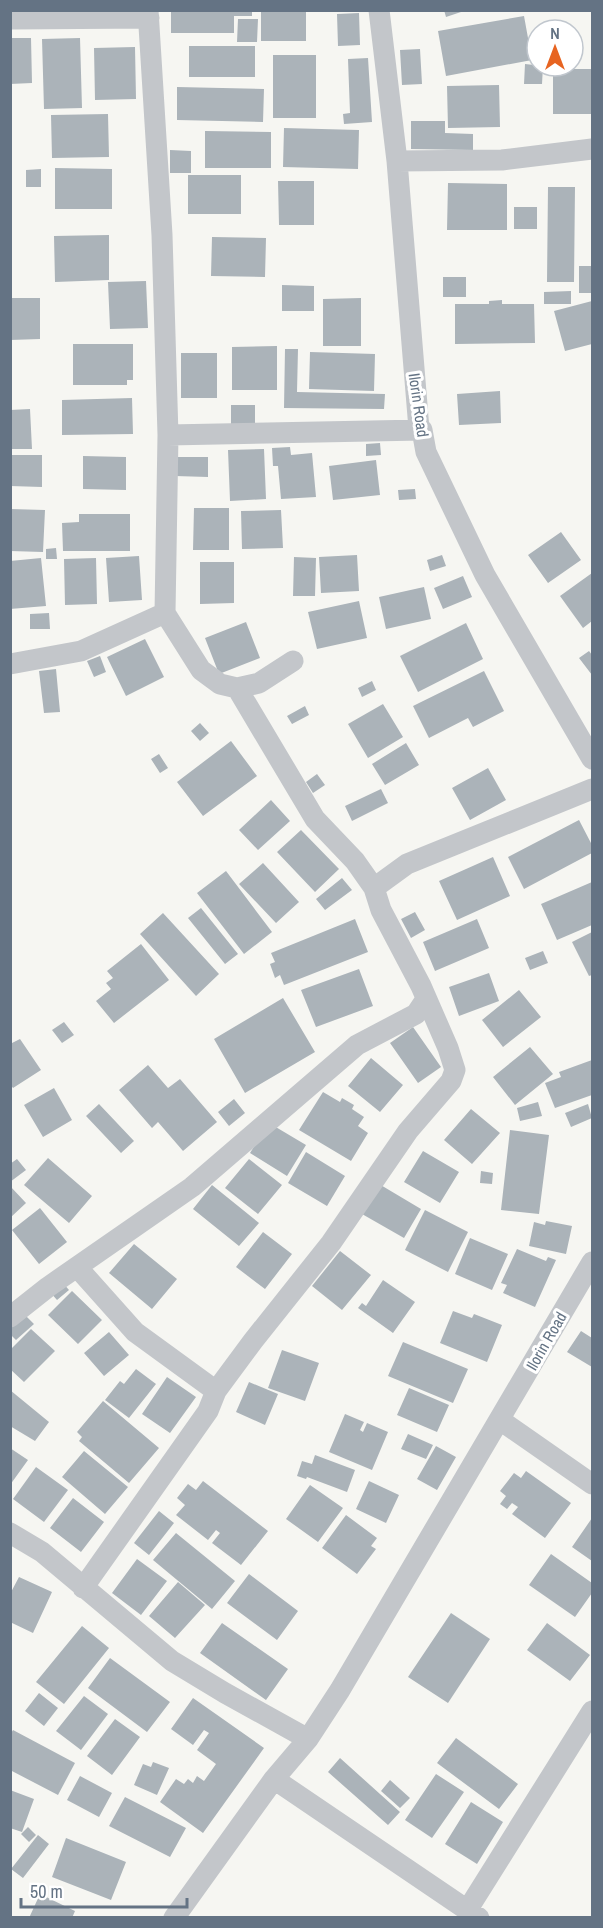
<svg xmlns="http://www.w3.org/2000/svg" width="603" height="1928" viewBox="0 0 603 1928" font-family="'Archivo Narrow',sans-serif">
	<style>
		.building { fill: #abb3b9 }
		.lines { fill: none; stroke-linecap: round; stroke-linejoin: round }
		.minor { stroke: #c3c6ca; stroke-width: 21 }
		.labels { text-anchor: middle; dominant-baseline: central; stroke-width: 6; stroke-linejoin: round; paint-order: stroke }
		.street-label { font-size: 16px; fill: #647384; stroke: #fff }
	</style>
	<rect width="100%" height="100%" fill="#f6f6f2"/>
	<path class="building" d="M171 10H252V16H234V33H171Z
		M261 10H306V41H261Z
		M444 10H464V11L446 17Z
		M359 13 360 45 338 46 337 14Z
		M524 16 532 60 446 76 438 31Z
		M238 19H258L257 42H237Z
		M10 38H31L32 83 10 84Z
		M80 38 82 108 44 109 42 39Z
		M189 46H255V77H189Z
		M135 47 136 99 95 100 94 48Z
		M420 49 422 84 402 85 400 50Z
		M273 55H316V118H273Z
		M368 58 372 122 344 124 343 114 350 113 348 59Z
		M525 64 543 66 542 84H524Z
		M553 69H592V114H553Z
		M499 85 500 127 448 128 447 86Z
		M177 87 264 89 263 122 177 120Z
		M108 114 109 157 52 158 51 115Z
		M411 121H445V133L473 134V150L411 149Z
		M284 128 359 130 358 169 283 167Z
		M205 131 271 132V168H205Z
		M170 150 191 151V173H170Z
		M55 168 112 169V209H55Z
		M41 169V187H26V170Z
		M188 175H241V214H188Z
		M278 181H314V225H279Z
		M448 183 507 184V230H447Z
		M548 187H575L574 282H547Z
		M514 207H537V229H514Z
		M109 235V280L55 282 54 236Z
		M212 237 266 238 265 277 211 276Z
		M579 266H592V293H579Z
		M443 277H466V297H443Z
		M146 281 148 328 110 329 108 282Z
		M282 285 314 286V311H282Z
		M571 291V304H544V292Z
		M10 298H40V339L10 340Z
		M361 298V346H323V299Z
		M502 300V304H534L535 343 455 344V304H489V301Z
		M592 301V344L565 351 554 311Z
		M73 344H133V380H127V385H73Z
		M277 346V390H232V347Z
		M285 349H298L297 392 385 394 384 409 284 408Z
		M310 352 375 354 374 391 309 389Z
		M181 353H217V398H181Z
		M500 391 501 423 459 425 457 394Z
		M132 398 133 434 62 435V400Z
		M231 405H255V424H231Z
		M30 409 32 449H10V410Z
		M380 443 381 455 366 456V444Z
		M290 447 291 455 312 453 316 497 281 499 278 466H273L272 448Z
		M264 449 266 499 230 501 228 450Z
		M10 455H42V487L10 486Z
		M83 456 126 457V490L83 489Z
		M176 457H208V477L175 476Z
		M376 460 380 495 333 500 329 466Z
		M415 489 416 499 399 500 398 490Z
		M194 508H229V550H193Z
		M10 509 45 510 43 552 10 551Z
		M281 510 283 548 242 549 241 511Z
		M79 514H130V551H63L62 523 79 522Z
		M561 532 581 560 548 583 528 555Z
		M56 548 57 559H46V549Z
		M357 555 359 591 321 593 319 557Z
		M442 555 446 566 430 571 427 560Z
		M139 556 142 600 109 602 106 558Z
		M294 557 316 558 315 596H293Z
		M41 558 46 606 10 609V561Z
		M96 558 97 604 65 605 64 559Z
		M200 562H234V603L200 604Z
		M592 573V621L583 628 560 596Z
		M463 576 472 597 443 609 434 588Z
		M424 587 431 619 386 629 379 597Z
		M359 601 367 638 317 649 308 612Z
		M49 613 50 629H30V614Z
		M246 622 260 658 219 674 205 638Z
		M466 623 483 659 418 692 400 656Z
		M145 639 164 677 126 696 107 657Z
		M589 651 592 655V675L579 658Z
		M100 656 106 672 94 677 87 661Z
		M56 669 60 712 44 713 39 671Z
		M484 671 504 711 473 727 468 718 429 738 413 706Z
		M372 681 376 690 362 697 358 688Z
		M383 704 403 737 368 758 348 724Z
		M305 706 309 715 292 724 287 716Z
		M200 723 209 733 200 741 191 731Z
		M231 741 257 776 203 816 177 782Z
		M406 743 419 765 385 785 372 764Z
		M159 754 168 768 160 773 151 759Z
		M488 768 506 800 470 820 452 788Z
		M317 774 325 785 313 793 306 782Z
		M381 789 388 803 352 821 345 806Z
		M271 800 290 821 258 850 239 830Z
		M579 820 592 845V853L524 889 508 857Z
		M301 830 339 869 315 892 277 852Z
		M493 857 510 896 457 920 439 881Z
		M263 863 299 902 276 923 239 884Z
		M226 871 272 932 244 954 197 893Z
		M342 878 352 890 325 910 316 899Z
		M592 882V925L557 940 541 904Z
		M201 908 238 954 225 964 188 918Z
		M415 912 425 930 411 938 401 919Z
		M163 913 219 974 196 996 140 934Z
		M355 919 368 952 284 985 280 975 275 978 270 964 275 962 271 953Z
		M477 919 489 948 435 971 423 942Z
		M592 932V975L589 976 572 942Z
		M141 944 169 980 114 1023 96 1001 111 989 106 983 113 978 107 971Z
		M543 951 548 963 530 970 525 958Z
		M359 969 373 1006 316 1027 301 990Z
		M489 973 499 1001 459 1016 449 987Z
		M519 990 541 1017 503 1047 482 1020Z
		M283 998 315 1052 245 1093 214 1039Z
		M64 1022 74 1035 62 1043 52 1030Z
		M413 1027 441 1067 418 1083 390 1043Z
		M20 1039 41 1070 13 1088 10 1084V1044Z
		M530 1047 553 1074 515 1105 493 1077Z
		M371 1058 403 1085 380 1112 348 1086Z
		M592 1060V1095L555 1108 545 1083 561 1077 559 1072Z
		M148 1065 168 1088 180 1079 217 1122 183 1151 158 1122 152 1128 119 1090Z
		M54 1088 72 1120 43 1137 24 1105Z
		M323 1092 340 1102 342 1098 354 1105 352 1109 364 1117 358 1126 368 1133 351 1161 299 1130Z
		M234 1099 245 1113 229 1126 218 1112Z
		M538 1102 542 1116 520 1121 517 1108Z
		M99 1104 134 1141 121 1153 86 1116Z
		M588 1104 592 1118 571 1127 565 1113Z
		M471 1109 500 1133 472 1164 444 1140Z
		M269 1123 306 1145 287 1176 250 1153Z
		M510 1130 549 1135 539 1214 501 1210Z
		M423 1151 459 1172 440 1203 404 1182Z
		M306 1152 345 1176 327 1206 288 1183Z
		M48 1158 92 1196 69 1223 24 1185Z
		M17 1159 26 1170 10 1182V1164Z
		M249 1159 282 1185 258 1214 225 1188Z
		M481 1171 493 1173 492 1184 480 1183Z
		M379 1184 421 1209 404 1238 362 1214Z
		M212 1185 259 1223 239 1246 193 1209Z
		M10 1186 26 1203 10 1218Z
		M40 1208 67 1242 39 1264 12 1230Z
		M425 1210 468 1232 448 1272 405 1250Z
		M546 1221 572 1226 566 1254 529 1246 534 1222 545 1225Z
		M263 1232 292 1254 265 1289 236 1267Z
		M470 1238 508 1254 492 1290 455 1274Z
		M134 1244 177 1279 152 1309 109 1273Z
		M517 1249 546 1261 548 1257 556 1260 535 1307 503 1293 507 1285 501 1283Z
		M340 1251 371 1275 342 1310 312 1286Z
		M383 1280 415 1302 393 1333 358 1308 362 1303 366 1306Z
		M62 1282 69 1290 57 1300 50 1292Z
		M72 1291 102 1320 78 1344 48 1315Z
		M453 1311 472 1318 474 1314 502 1325 487 1362 440 1343Z
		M22 1312 34 1324 16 1340 10 1334V1323Z
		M31 1329 55 1351 24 1382 10 1369V1350Z
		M581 1331 592 1338V1367L567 1352Z
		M109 1332 129 1355 104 1376 84 1353Z
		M403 1342 468 1369 453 1403 388 1376Z
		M282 1350 319 1363 305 1401 268 1388Z
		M136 1369 156 1384 129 1418 105 1400 120 1381 124 1384Z
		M167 1377 196 1397 170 1433 142 1414Z
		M249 1382 278 1394 265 1425 236 1412Z
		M409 1388 449 1405 437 1432 397 1415Z
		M10 1390 49 1422 35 1441 10 1426Z
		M103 1401 159 1448 129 1483 79 1441 82 1437 77 1432Z
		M345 1414 364 1422 360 1430 363 1432 367 1423 388 1432 372 1470 329 1452Z
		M408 1434 433 1445 426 1459 401 1449Z
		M436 1446 456 1457 437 1490 417 1479Z
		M10 1448 28 1460 10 1485Z
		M84 1451 128 1487 105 1514 62 1477Z
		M315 1455 355 1470 347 1492 307 1477 306 1479 297 1476 302 1461 312 1464Z
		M36 1467 68 1490 44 1522 13 1499Z
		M526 1471 571 1503 545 1538 512 1514 518 1507 512 1503 507 1509 500 1504 506 1496 500 1491 514 1473 521 1478Z
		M203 1481 268 1531 241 1565 212 1543 220 1533 216 1530 208 1540 176 1515 185 1505 177 1498 188 1484 196 1490Z
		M369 1481 399 1495 386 1523 356 1509Z
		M310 1485 343 1508 318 1542 286 1519Z
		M73 1498 104 1522 81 1552 50 1528Z
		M159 1511 174 1523 149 1555 134 1543Z
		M346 1515 377 1538 371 1546 376 1549 357 1574 322 1548Z
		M592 1518V1561L572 1547Z
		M176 1533 235 1581 212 1609 153 1560Z
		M551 1554 592 1583V1593L575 1617 529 1585Z
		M137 1559 167 1581 141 1615 112 1593Z
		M249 1574 298 1611 277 1640 227 1603Z
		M19 1577 52 1592 33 1633 10 1622V1594Z
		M178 1582 205 1605 175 1638 149 1616Z
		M451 1613 490 1639 448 1703 408 1677Z
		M222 1623 288 1669 266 1700 200 1653Z
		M547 1623 590 1655 570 1681 527 1650Z
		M82 1626 109 1648 64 1704 36 1682Z
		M110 1658 170 1702 147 1732 88 1688Z
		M39 1693 58 1708 44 1726 25 1711Z
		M84 1696 108 1714 81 1750 56 1731Z
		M193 1698 264 1748 203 1833 160 1802 176 1779 184 1784 188 1779 193 1783 197 1776 204 1781 216 1764 197 1750 209 1733 204 1730 193 1745 171 1729Z
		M115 1719 140 1737 112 1775 87 1756Z
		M13 1730 75 1763 58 1795 10 1770V1735Z
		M456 1738 518 1784 499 1809 437 1763Z
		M340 1758 400 1812 388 1825 328 1772Z
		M153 1762 169 1768 157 1795 134 1785 143 1764 151 1767Z
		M436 1774 464 1792 432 1838 405 1820Z
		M80 1776 112 1793 99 1817 67 1800Z
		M390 1780 410 1798 400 1808 381 1791Z
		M10 1790 34 1799 22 1832 10 1828Z
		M125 1797 186 1828 170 1857 109 1826Z
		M471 1802 503 1822 477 1864 445 1844Z
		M28 1827 36 1835 29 1842 21 1834Z
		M38 1835 49 1844 23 1878 11 1869Z
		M66 1838 126 1862 111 1900 52 1877Z
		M40 1894 75 1911 72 1918H29Z"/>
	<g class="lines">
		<path class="minor" d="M148 10 162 235 168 435 165 613 201 670 220 684 237 688 259 683 293 661
			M379 10 397 161 419 429 422 430 426 452 485 575 592 759
			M10 19 149 18
			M397 161 502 160 592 149
			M168 435 422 430
			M10 664 81 651 165 613
			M374 888 407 864 592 789
			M77 1267 135 1332 216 1391
			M10 1317 48 1287 192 1187 357 1045 416 1014 426 999
			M500 1420 592 1484
			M10 1533 42 1552 172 1661 225 1693 308 1739
			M83 1588 208 1411 216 1391 253 1341 331 1243 408 1131 451 1081 455 1070 448 1048 421 986 381 910 374 888 355 861 315 819 237 688
			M274 1779 479 1918
			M468 1909 592 1711
			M174 1918 274 1779 308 1739 340 1690 592 1262"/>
	</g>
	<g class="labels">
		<g class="street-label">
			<text transform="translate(419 405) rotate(82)">Ilorin Road</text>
			<text transform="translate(546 1341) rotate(-60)">Ilorin Road</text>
		</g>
	</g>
	<rect width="603" height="1928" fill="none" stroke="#647384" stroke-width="24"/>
	<g transform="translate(555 48)"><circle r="28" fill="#ffffff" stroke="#c1c7ce" stroke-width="1.5"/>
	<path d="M0-4.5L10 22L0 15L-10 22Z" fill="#e76421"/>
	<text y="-9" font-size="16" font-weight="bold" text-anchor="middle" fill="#647384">N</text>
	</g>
	<path d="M21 1898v9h166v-9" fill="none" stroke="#647384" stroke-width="3"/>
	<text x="30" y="1898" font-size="18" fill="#647384" stroke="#ffffff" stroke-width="4.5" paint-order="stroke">50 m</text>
</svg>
